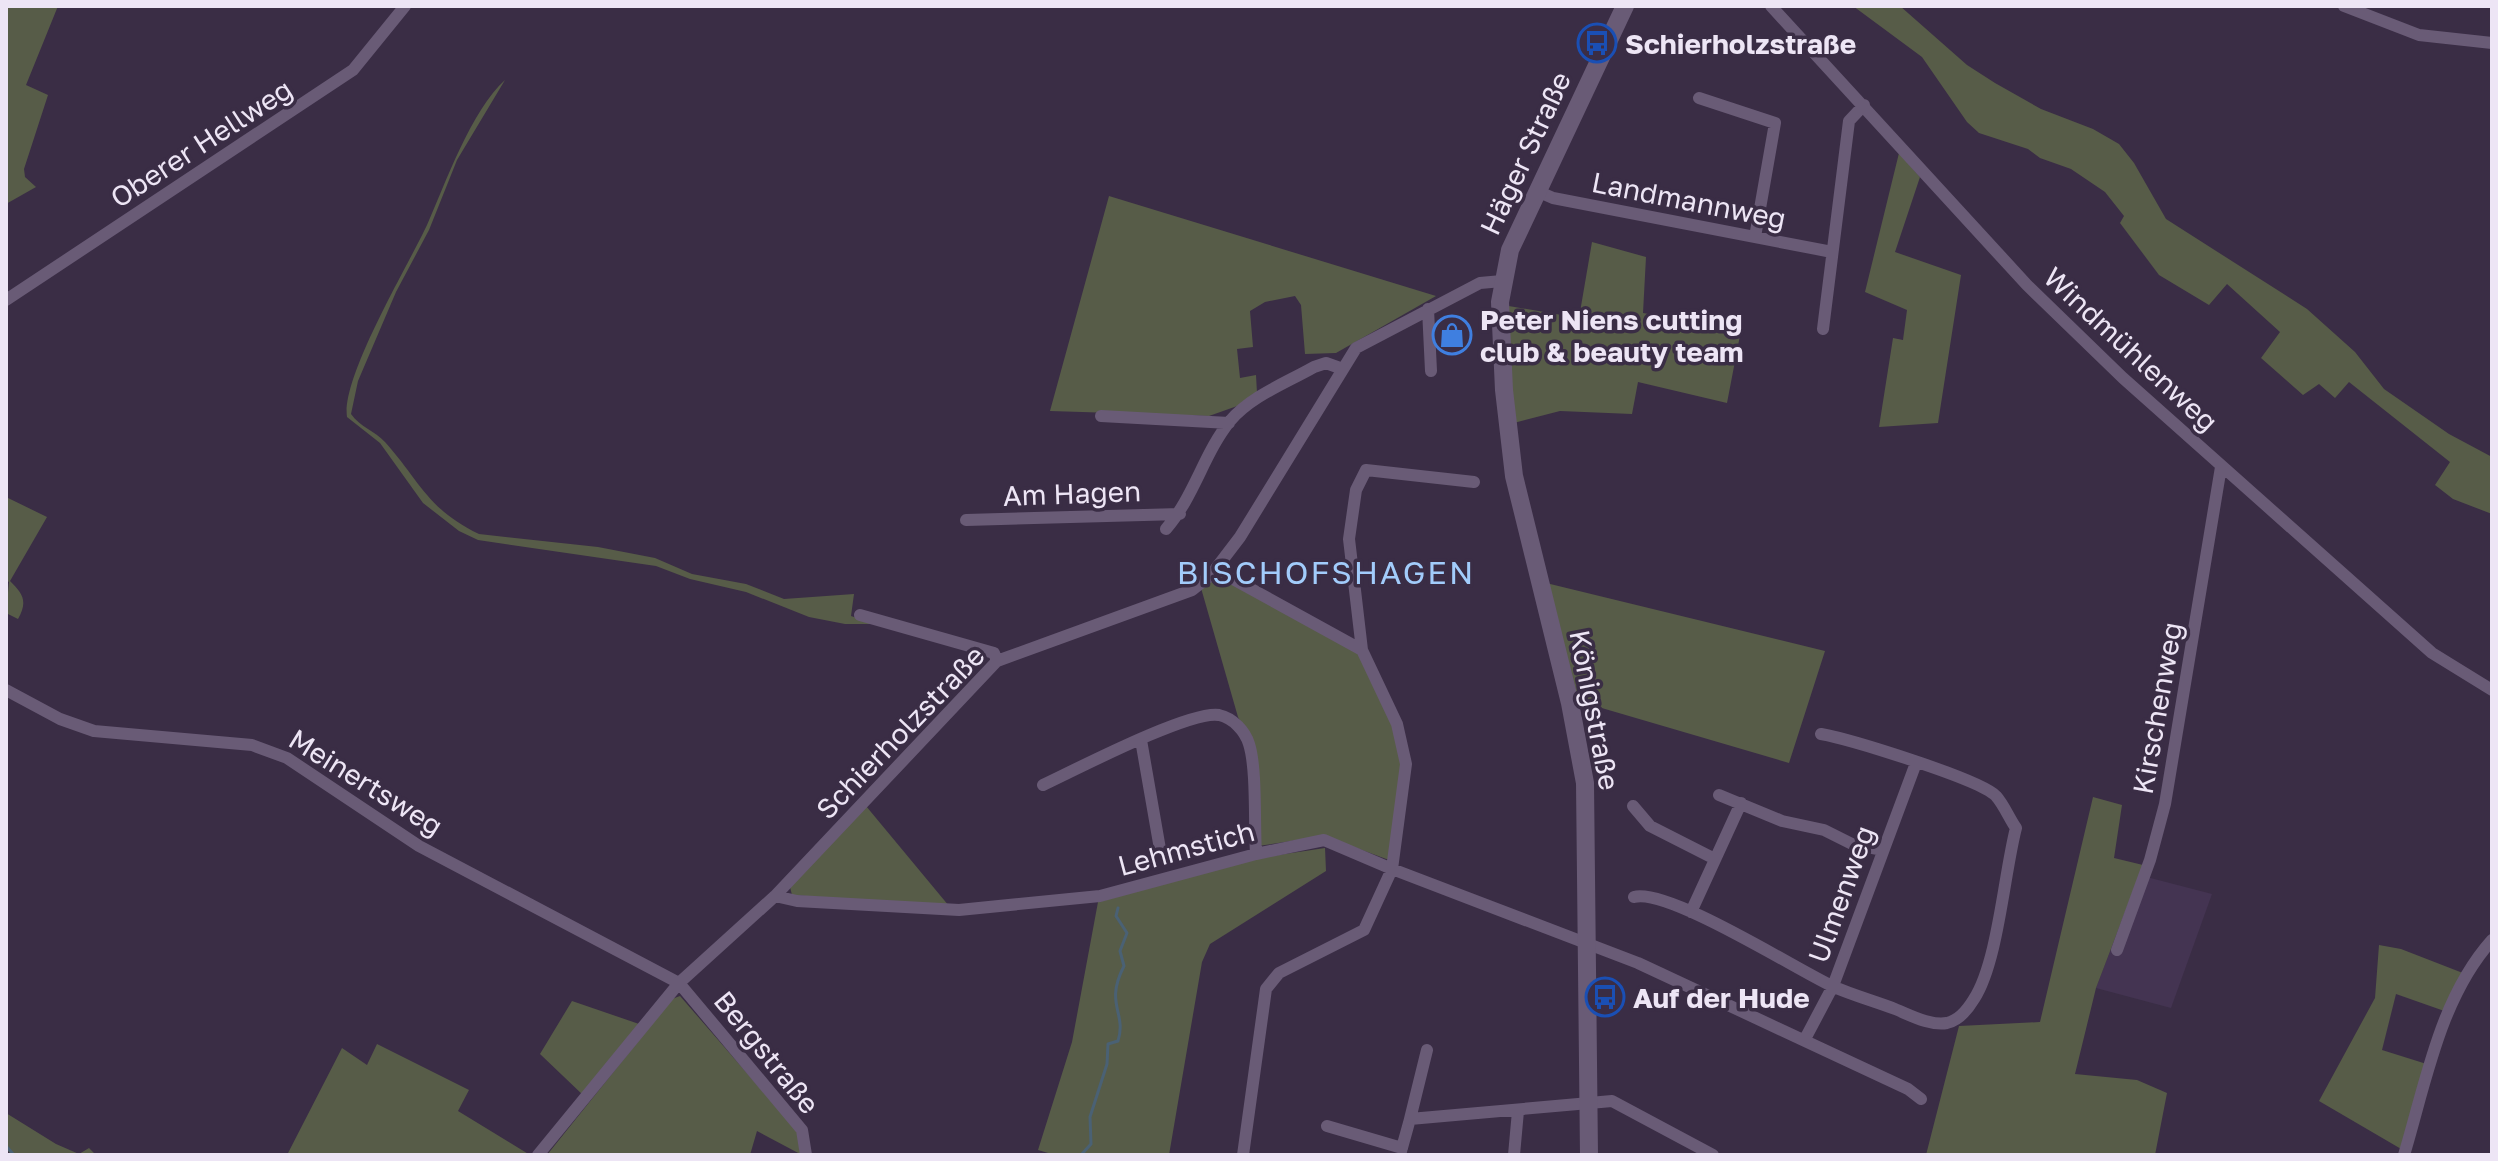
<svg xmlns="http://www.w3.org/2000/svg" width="2498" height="1161" viewBox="0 0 2498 1161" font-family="'Golos Text',sans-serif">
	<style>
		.built { fill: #443452 }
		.green { fill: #575c48 }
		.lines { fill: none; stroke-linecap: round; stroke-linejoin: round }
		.stream { stroke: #4a6174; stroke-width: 3 }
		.street { stroke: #695b76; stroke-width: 12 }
		.secondary { stroke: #695b76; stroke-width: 18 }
		.labels { text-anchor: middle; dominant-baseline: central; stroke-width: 7; stroke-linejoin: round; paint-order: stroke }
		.poi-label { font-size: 28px; font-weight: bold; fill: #ede5f5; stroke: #3a2d45; text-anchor: start }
		.street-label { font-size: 28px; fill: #ede5f5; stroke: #3a2d45 }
		.quarter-label { font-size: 32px; letter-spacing: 2px; fill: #a2ccfb; stroke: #3a2d45 }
	</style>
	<rect width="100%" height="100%" fill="#3a2d45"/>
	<path class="built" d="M2139 875 2212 894 2171 1008 2096 988Z"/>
	<path class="green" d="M6 6H58L26 85 48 95 24 169 25 177 36 187 6 204Z
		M1853 6H1900L1967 65 1995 83 2041 109 2093 129 2119 144 2134 163 2166 219 2307 309 2355 352 2384 389 2449 434 2492 457V514L2453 499 2435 485 2450 462 2349 382 2335 398 2319 384 2303 395 2261 358 2280 332 2227 284 2209 305 2159 275 2120 223 2124 216 2105 192 2071 169 2040 158 2028 149 1979 133 1967 122 1922 57Z
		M505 80 457 160 429 230 396 292 358 381 351 414C360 427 375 431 385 442 420 481 427 509 479 534L598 547 655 558 692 574 746 584 784 599 854 594 851 616 875 624H845L809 617 746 592 690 579 656 566 478 540 459 531 423 503 380 443 347 417C341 377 409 264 427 225 445 184 472 109 505 80Z
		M1899 153 1920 177 1895 252 1961 275 1938 423 1879 427 1893 338 1903 340 1907 310 1865 292Z
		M1109 196 1436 296 1336 353 1305 354 1301 305 1295 296 1265 302 1250 311 1253 347 1237 349 1240 378 1256 375 1257 393 1240 405 1209 416 1050 411Z
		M1592 242 1646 257 1643 313 1741 330 1727 403 1638 382 1632 414 1560 411 1510 424 1503 305 1579 318Z
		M6 497 47 517 10 581C23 594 28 601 18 619L6 613 9 582 6 580Z
		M1218 574 1360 652 1395 725 1403 757 1389 860 1324 836 1258 846 1253 744 1238 717 1201 588Z
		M1542 582 1825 651 1789 763 1571 699Z
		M2093 797 2122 805 2114 858 2143 865 2096 988 2075 1074 2137 1080 2167 1093 2155 1155H1926L1959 1026 2040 1022Z
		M866 806 949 906 792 895 790 887Z
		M1325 848 1326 871 1210 944 1202 962 1169 1155H1055L1038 1150 1072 1042 1098 902 1258 858Z
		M2379 945 2401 949 2468 975 2450 1013 2396 994 2382 1050 2433 1066 2408 1153 2319 1101 2375 998Z
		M680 996 798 1132 802 1155 757 1131 750 1155H547L672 999Z
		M572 1001 642 1025 584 1096 540 1054Z
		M377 1044 469 1090 458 1111 530 1155H287L342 1048 367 1065Z
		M6 1113 56 1144 79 1154 89 1148 96 1155H12L6 1149Z"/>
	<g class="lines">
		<path class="stream" d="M6 1146 14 1155
			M1081 1155 1091 1144 1090 1117 1107 1064 1108 1044 1118 1041C1127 1012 1104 1005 1124 966L1120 951 1127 933 1116 916 1118 908"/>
		<path class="street" d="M1771 6 2027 285 2123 378 2432 653 2492 690
			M2344 6 2419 35 2492 43
			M1699 98 1775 123 1755 237
			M1537 191 1553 198 1832 252
			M6 300 353 70 405 6
			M1428 309 1431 371
			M1823 329 1849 121 1864 105
			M1101 416 1229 423
			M966 520 1180 514
			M1166 529C1194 497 1204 453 1230 421 1251 396 1286 383 1314 367L1326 363 1340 368
			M1233 579 1362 650
			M860 615 994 653 997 661
			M6 690 60 719 94 731 252 745 287 758 419 846 679 983 802 1130 806 1155
			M1141 740 1160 849
			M1043 785C1075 770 1190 710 1219 715 1233 718 1245 731 1249 744 1257 769 1254 825 1256 854
			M1719 795 1782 821 1824 830 1852 844 1883 850
			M1633 806 1650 826 1713 858
			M775 896 797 901 959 910 1100 896 1256 854 1324 840 1392 869 1638 963 1908 1089 1921 1099
			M1634 897C1668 888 1794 968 1832 986 1852 995 1874 1001 1895 1009 1910 1015 1930 1026 1947 1023 1960 1020 1968 1009 1974 999 1998 962 2004 874 2016 828 2009 818 2004 805 1996 796 1980 779 1849 739 1821 734
			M1691 912 1741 803
			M2117 950 2150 860 2165 804 2221 467
			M1805 1039 1833 986 1916 763
			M1410 1119 1427 1050
			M1327 1126 1402 1148
			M538 1155 679 983 775 896 997 661 1192 590 1211 575 1240 537 1356 348 1480 283 1502 281
			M1243 1155 1266 989 1279 973 1364 930 1392 869 1406 764 1397 724 1362 650 1349 539 1356 490 1366 470 1474 482
			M1400 1155 1410 1119 1612 1101 1713 1155
			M1514 1155 1518 1111
			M2404 1155C2426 1082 2440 998 2492 940"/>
		<path class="secondary" d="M1589 1155 1585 783 1570 703 1514 476 1504 390 1500 302 1510 250 1625 6"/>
	</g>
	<defs>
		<symbol id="bus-ring" viewBox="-11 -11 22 22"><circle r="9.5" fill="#3a2d45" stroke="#1a4fb4" stroke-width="1.5"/><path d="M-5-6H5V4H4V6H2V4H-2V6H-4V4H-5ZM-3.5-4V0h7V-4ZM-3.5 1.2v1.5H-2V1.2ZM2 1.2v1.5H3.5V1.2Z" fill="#1a4fb4"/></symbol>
		<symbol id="shop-ring" viewBox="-11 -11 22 22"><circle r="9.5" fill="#3a2d45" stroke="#3f7fe0" stroke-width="1.5"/><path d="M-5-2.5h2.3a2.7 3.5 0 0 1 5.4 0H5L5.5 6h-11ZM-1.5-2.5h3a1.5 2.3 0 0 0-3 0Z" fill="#3f7fe0"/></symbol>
	</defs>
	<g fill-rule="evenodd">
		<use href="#bus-ring" x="1575" y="21" width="44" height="44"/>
		<use href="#shop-ring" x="1430" y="313" width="44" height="44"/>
		<use href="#bus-ring" x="1583" y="975" width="44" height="44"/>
	</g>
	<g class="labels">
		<g class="poi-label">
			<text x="1625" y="43">Schierholzstraße</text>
			<text x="1480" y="319">Peter Niens cutting<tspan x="1480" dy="32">club &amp; beauty team</tspan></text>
			<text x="1633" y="997">Auf der Hude</text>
		</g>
		<g class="street-label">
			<text transform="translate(201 143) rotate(-33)">Oberer Hellweg</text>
			<text transform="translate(1525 153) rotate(-65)">Häger Straße</text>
			<text transform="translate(1689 200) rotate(11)">Landmannweg</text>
			<text transform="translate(2131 349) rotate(43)">Windmühlenweg</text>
			<text transform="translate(1072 493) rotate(-2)">Am Hagen</text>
			<text transform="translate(2157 708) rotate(-80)">Kirschenweg</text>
			<text transform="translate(1595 710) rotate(79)">Königstraße</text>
			<text transform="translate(900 732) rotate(-46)">Schierholzstraße</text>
			<text transform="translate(366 782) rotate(32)">Meinertsweg</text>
			<text transform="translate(1186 848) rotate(-15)">Lehmstich</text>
			<text transform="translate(1841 894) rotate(-70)">Ulmenweg</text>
			<text transform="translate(767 1052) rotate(51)">Bergstraße</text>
		</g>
		<g class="quarter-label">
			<text x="1326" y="572">BISCHOFSHAGEN</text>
		</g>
	</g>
	<rect width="2498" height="1161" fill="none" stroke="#ede5f5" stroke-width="16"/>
</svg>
